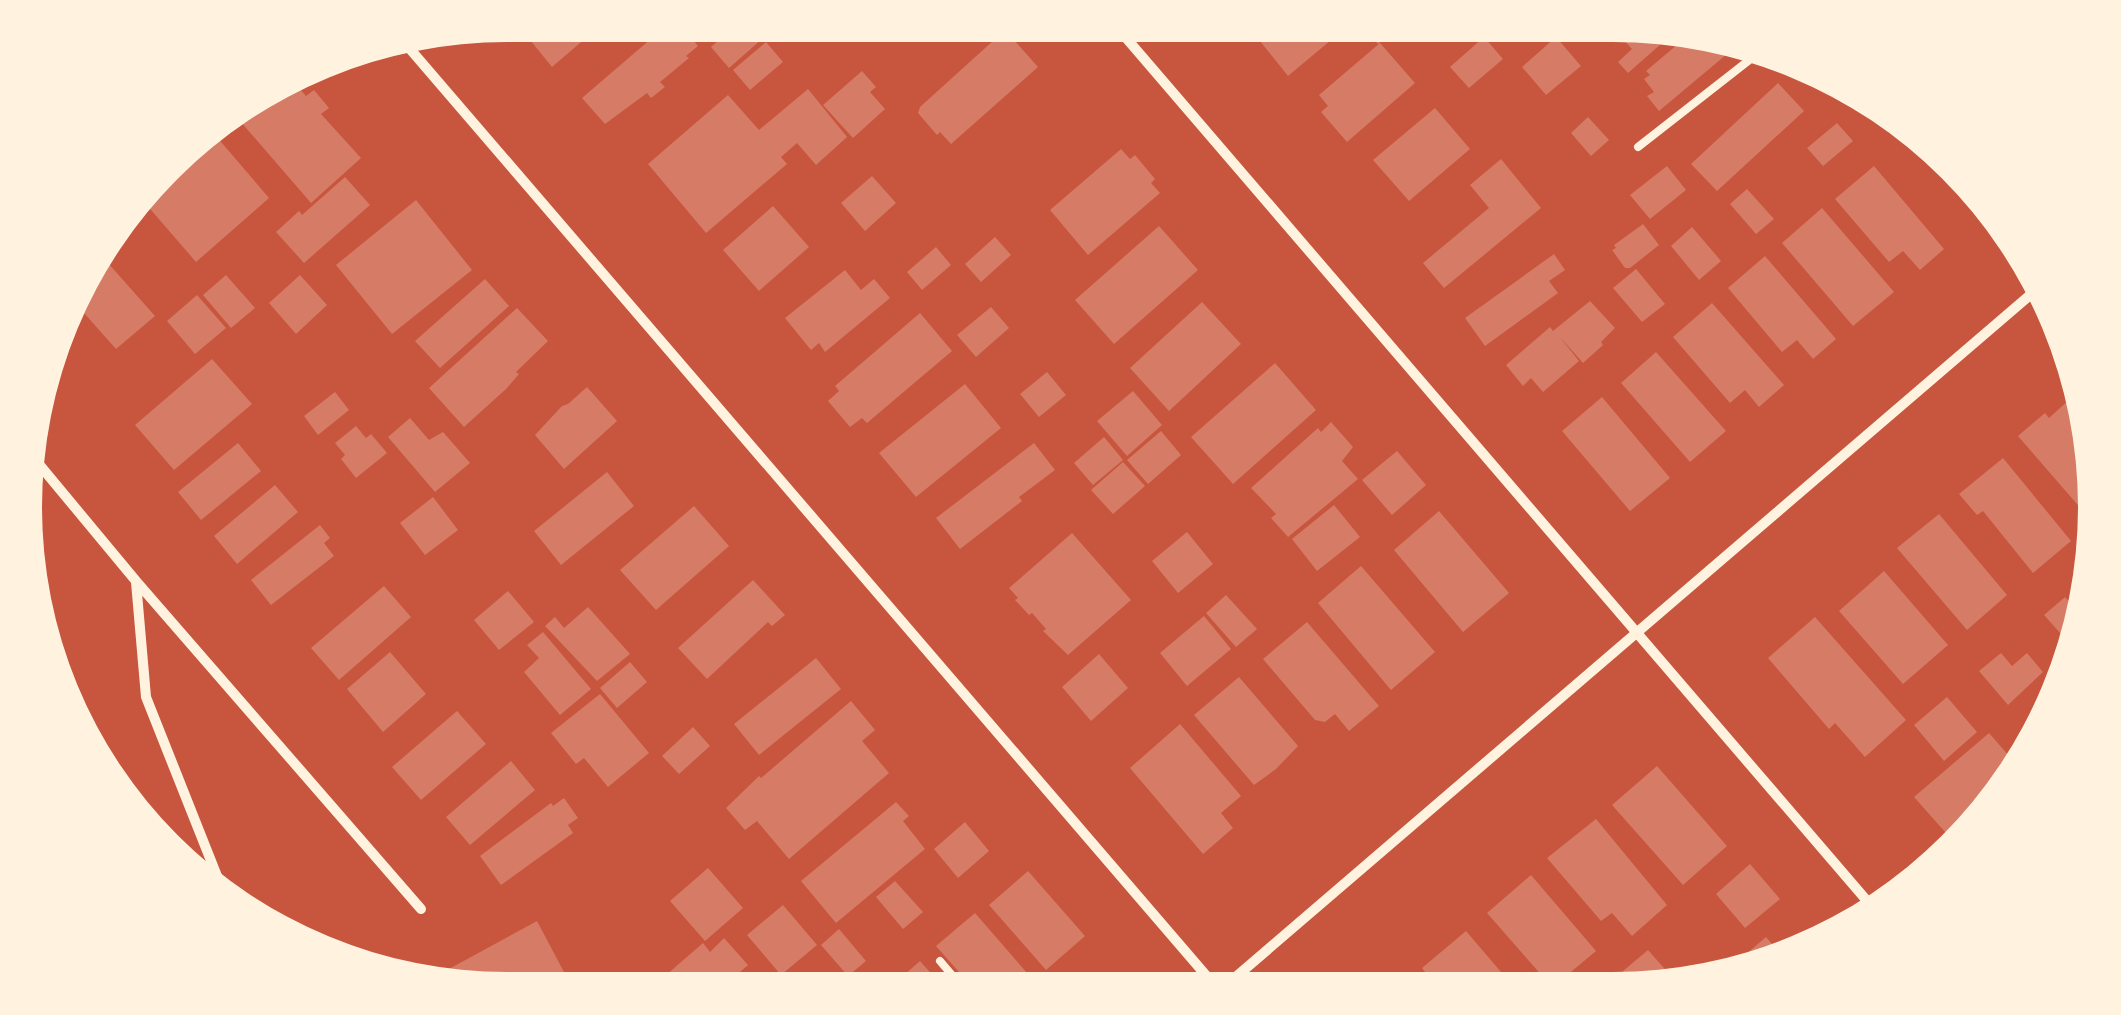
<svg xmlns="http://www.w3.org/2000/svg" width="2121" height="1015" viewBox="0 0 2121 1015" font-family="'Exo 2',sans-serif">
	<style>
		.building { fill: #d67c66 }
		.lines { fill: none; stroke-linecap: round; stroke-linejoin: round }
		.service { stroke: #fff3e0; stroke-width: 8 }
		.minor { stroke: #fff3e0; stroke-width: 10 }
	</style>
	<rect width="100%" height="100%" fill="#c8553d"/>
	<path class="building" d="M538 25H601L552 67 526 35Z
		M667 25H681L698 46 686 56 689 58 660 82 665 87 651 98 647 93 605 124 582 98Z
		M735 25H750L762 39 729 68 711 47Z
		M755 25H782L767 38Z
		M1247 25H1349L1288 76Z
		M1369 25H1401L1378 44 1364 29Z
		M1630 28 1670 36 1628 73 1618 62 1632 49 1621 37Z
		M1005 30 1038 67 951 144 940 132 937 135 918 113 920 107Z
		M1484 37 1503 59 1469 88 1450 67Z
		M1556 37 1581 66 1546 95 1522 67Z
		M1684 39 1733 49 1659 111 1647 96 1654 92 1644 79 1650 75 1646 71Z
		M766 42 783 62 750 90 733 70Z
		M1380 43 1415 83 1347 142 1321 112 1328 106 1319 95Z
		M862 71 876 87 870 92 885 109 853 138 823 105Z
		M294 82 306 96 314 90 329 108 321 114 361 158 311 203 234 114Z
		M1778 83 1804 111 1717 191 1691 164Z
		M808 89 847 137 816 165 797 143 781 157 787 164 706 233 648 164 728 95 759 130Z
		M1435 108 1470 149 1409 201 1373 160Z
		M1588 117 1609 140 1591 156 1571 133Z
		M1837 123 1853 141 1823 166 1807 148Z
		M210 129 269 198 196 262 145 203Z
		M1121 149 1130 159 1135 155 1155 179 1151 183 1160 193 1088 255 1050 210Z
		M1501 159 1541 208 1444 288 1423 263 1489 208 1470 185Z
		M1667 166 1686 190 1650 219 1630 195Z
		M1874 166 1944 249 1920 270 1903 251 1889 262 1835 199Z
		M872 176 896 203 865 231 841 203Z
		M345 177 370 205 304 263 276 232 299 211 302 215Z
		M1747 189 1774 219 1756 234 1730 204Z
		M416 200 472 270 392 334 336 265Z
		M773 206 809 247 759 291 723 250Z
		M1822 208 1894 292 1853 326 1782 243Z
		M1643 224 1659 245 1630 268H1625L1612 250 1616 248 1614 245Z
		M1159 226 1198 270 1114 344 1075 300Z
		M1692 227 1721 261 1699 280 1671 246Z
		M995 237 1011 255 981 282 965 264Z
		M936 247 951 265 922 290 907 272Z
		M100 254 155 316 116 349 76 304 90 266Z
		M1554 254 1565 270 1549 281 1558 293 1485 346 1465 318Z
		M1765 256 1836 339 1813 359 1797 340 1782 352 1728 288Z
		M1636 269 1665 304 1642 322 1613 288Z
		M845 270 861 290 874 279 890 298 825 352 819 343 811 350 785 318Z
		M226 275 255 308 231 328 203 295Z
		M300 275 327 305 296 334 269 303Z
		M485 279 509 306 440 368 415 341Z
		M197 295 226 328 195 354 167 321Z
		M1590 301 1615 328 1601 342 1603 345 1583 363 1559 336 1579 361 1543 392 1531 378 1523 386 1506 365 1550 327 1553 331Z
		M1202 302 1241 344 1169 411 1130 368Z
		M1712 303 1784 385 1759 407 1745 390 1730 403 1673 337Z
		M991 307 1009 328 976 357 957 335Z
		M517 308 548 341 516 372 519 374 506 389 464 427 429 388Z
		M920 313 952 351 867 423 862 418 850 427 828 401 839 391 835 386Z
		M1656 352 1726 431 1690 462 1621 383Z
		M212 359 252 404 174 470 135 425Z
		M1275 363 1316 410 1233 484 1191 437Z
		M1047 372 1066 395 1039 417 1020 394Z
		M965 384 1001 428 916 497 879 453Z
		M587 387 617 421 564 469 535 435 562 406 568 404Z
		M1133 391 1162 425 1127 456 1097 421Z
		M335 392 349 410 318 435 304 416Z
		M1602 397 1670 478 1630 511 1562 431Z
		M2071 398 2075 402 2095 501 2083 511 2018 436 2045 413 2049 418Z
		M410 418 429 440 443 432 470 463 435 492 388 437Z
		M1331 422 1353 447 1342 461 1358 479 1288 537 1271 518 1276 514 1251 488 1318 428 1321 432Z
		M356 426 366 438 371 434 387 453 356 478 341 459 345 455 335 443Z
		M1161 431 1181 455 1148 484 1127 460Z
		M1104 437 1123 460 1093 485 1074 463Z
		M238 443 261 471 201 520 178 492Z
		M1034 443 1055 470 1019 497 1022 501 960 549 936 518Z
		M1397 451 1426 485 1392 515 1362 480Z
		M2003 458 2071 541 2033 573 1983 511 1977 515 1959 494Z
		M1123 462 1145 486 1113 514 1091 490Z
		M607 472 634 506 561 565 534 531Z
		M275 485 298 512 237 564 214 536Z
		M433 497 458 530 425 555 400 523Z
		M1334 505 1360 537 1317 571 1292 539Z
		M694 506 729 546 656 610 620 570Z
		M1439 511 1509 593 1463 632 1394 550Z
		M1939 514 2007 595 1967 630 1897 548Z
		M320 525 330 538 324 543 334 556 271 605 251 580Z
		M1187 532 1213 564 1178 593 1152 561Z
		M1072 533 1131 600 1068 655 1043 631 1046 629 1032 613 1029 615 1015 600 1018 598 1009 588Z
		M1361 566 1435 652 1391 690 1318 603Z
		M1884 571 1948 645 1903 684 1839 611Z
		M753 580 785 615 772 626 768 622 707 679 678 648Z
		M384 586 411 617 339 680 311 648Z
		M508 591 534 622 499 650 474 620Z
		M1226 595 1257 629 1236 647 1206 613Z
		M2065 597 2071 604 2078 598 2069 643 2044 615Z
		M588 607 630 654 597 681 545 626 555 617 564 628Z
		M1204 616 1231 649 1187 686 1160 653Z
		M1815 617 1906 720 1865 757 1835 723 1829 729 1768 658Z
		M1307 622 1379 706 1349 731 1335 714 1325 722 1315 720 1263 659Z
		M543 632 591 689 560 715 524 672 539 658 527 645Z
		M390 652 426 694 383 732 347 689Z
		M2001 653 2012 666 2027 653 2043 672 2008 705 1979 671Z
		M1099 654 1128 688 1091 721 1062 687Z
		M816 658 841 689 759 755 734 724Z
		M630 662 647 682 617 708 600 688Z
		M1239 677 1298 746 1276 769 1254 785 1194 715Z
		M600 694 649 753 608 787 584 758 576 764 551 733Z
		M1947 697 1977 732 1944 761 1914 725Z
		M851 701 875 730 862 741 889 773 789 859 757 821 745 830 726 808 759 776 761 778Z
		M457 711 486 744 421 800 392 767Z
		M1180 724 1241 796 1221 813 1233 828 1203 854 1130 768Z
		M693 727 710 746 679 774 662 756Z
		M1989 733 2017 765 1996 802 1953 841 1914 797Z
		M511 761 535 790 470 845 446 817Z
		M1657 766 1727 846 1683 885 1612 805Z
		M564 798 578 818 568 825 573 833 501 885 480 856 551 803 553 806Z
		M896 802 909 816 903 821 925 849 836 923 801 881Z
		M1596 819 1667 905 1632 936 1612 913 1601 921 1547 858Z
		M965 822 989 851 958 878 934 849Z
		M1750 864 1780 899 1745 928 1716 894Z
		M708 868 743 908 705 941 670 901Z
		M1028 871 1085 936 1046 970 989 905Z
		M1531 875 1596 951 1554 986H1551L1487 913Z
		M895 881 923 912 903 929 876 897Z
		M783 905 817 945 781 975 747 935Z
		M975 913 1040 988H973L936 946Z
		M537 921 564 972 533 990H507L436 976Z
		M839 929 866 961 848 976 821 945Z
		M1466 931 1513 986 1437 987 1422 968Z
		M1766 937 1783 957 1724 973Z
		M724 938 748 965 732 979 741 989H650L703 943 710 952Z
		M1648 950 1679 985 1636 986 1623 971Z
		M920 961 944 988 888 989Z
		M783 978 793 989H769Z"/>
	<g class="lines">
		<path class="service" d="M1638 147 1757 54
			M940 961 963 988"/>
		<path class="minor" d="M1115 25 1874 909
			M404 42 1216 987
			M33 457 136 581 421 909
			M136 582 146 697 221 886
			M1224 987 2037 289"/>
	</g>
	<path d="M0 0H2121V1015H0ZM507 42H1613A465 465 0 0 1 2078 507V507A465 465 0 0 1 1613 972H507A465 465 0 0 1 42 507V507A465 465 0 0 1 507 42Z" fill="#fff3e0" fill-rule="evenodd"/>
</svg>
